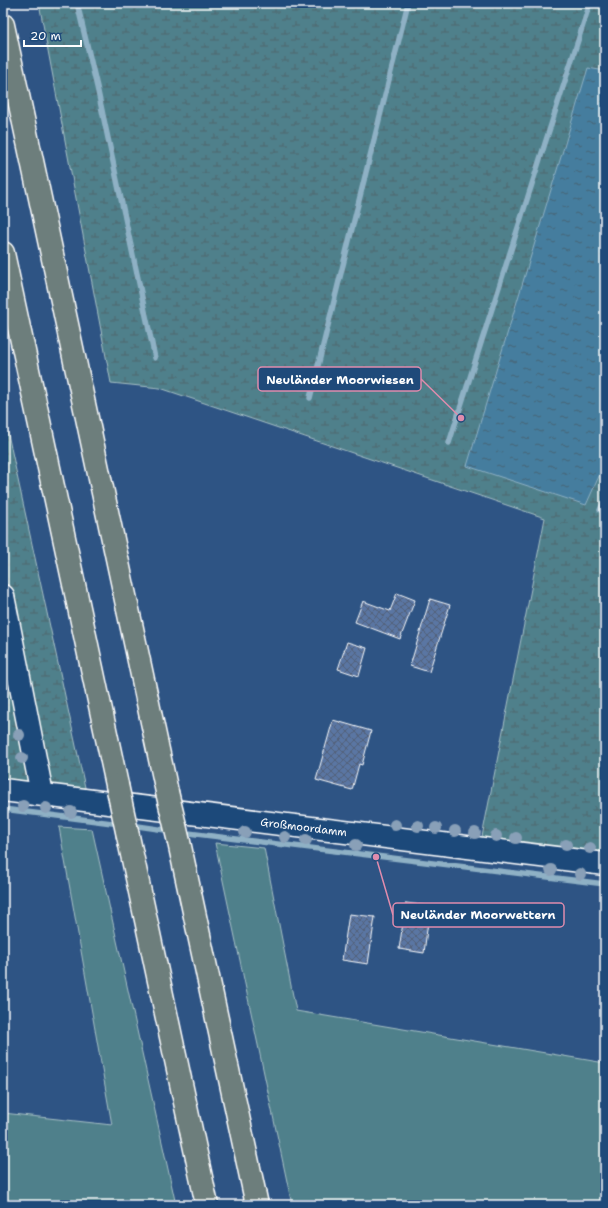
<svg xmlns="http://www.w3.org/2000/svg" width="608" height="1208" viewBox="0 0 608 1208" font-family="'Shantell Sans',sans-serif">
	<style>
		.green { fill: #4f808b; stroke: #a7c0c5 }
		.wetland { fill: url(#wetland-marsh); stroke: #a7c0c5 }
		.water { fill: url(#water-ripples); stroke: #8fb1c5 }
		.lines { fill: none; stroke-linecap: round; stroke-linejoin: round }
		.stream { stroke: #8fb1c5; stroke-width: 5.5 }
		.building { fill: url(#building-cross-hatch); stroke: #fff }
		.minor-casing { stroke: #fff; stroke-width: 25 }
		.tertiary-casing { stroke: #fff; stroke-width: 25 }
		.motorway-casing { stroke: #fff; stroke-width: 25 }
		.minor { stroke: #1f4a7a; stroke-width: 22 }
		.tertiary { stroke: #1f4a7a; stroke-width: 22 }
		.motorway { stroke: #6d7e7c; stroke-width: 22 }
		.motorway-bridge-casing { stroke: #fff; stroke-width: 25; stroke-linecap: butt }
		.motorway-bridge { stroke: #6d7e7c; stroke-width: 22 }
		.tree { fill: #89a0b8 }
		.labels { text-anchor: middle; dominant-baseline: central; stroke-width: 3; stroke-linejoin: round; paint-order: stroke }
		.street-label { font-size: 11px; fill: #fff; stroke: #1f4a7a }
		.leader { fill: none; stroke: #e08cad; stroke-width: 1.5 }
		.callout-dot { fill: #e08cad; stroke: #1f4a7a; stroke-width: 1.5 }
		.callout { fill: #1f4a7a; stroke: #e08cad; stroke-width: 1.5 }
		.callout-label { font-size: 12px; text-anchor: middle; font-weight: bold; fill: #fff }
	</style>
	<defs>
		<pattern id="wetland-marsh" width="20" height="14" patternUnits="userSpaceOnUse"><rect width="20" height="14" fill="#4f808b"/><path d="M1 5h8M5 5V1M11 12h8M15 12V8" fill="none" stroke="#4e666c"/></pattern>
		<pattern id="water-ripples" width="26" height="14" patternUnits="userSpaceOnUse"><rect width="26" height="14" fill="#447d9e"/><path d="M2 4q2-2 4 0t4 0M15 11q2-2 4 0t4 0" fill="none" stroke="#486475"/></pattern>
		<pattern id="building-cross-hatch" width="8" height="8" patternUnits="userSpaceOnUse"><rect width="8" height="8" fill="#5a76a3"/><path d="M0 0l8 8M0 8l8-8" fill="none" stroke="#536178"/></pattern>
	</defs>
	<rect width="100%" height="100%" fill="#2e5484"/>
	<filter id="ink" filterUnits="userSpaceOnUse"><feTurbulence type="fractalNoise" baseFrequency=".025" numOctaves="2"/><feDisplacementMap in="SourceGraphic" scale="8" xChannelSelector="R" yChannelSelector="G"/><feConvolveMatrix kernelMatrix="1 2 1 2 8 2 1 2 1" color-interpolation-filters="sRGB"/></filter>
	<g filter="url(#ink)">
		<path class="green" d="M59 827 92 829 176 1205H3V1113L112 1125Z
			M215 843 264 848 296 1011 605 1063V1205H292Z"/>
		<path class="wetland" d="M39 3H605V870L479 852 545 518 160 388 111 383Z
			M3 411 86 792 3 779Z"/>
		<path class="water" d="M588 68 605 71V463L586 505 467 466Z"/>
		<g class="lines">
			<path class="stream" d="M77 3 97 87 155 358
				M310 398 408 3
				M449 443 590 3
				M600 510 605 500
				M3 809 120 824
				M131 825 172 831
				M180 832 605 884"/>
		</g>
		<path class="building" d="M397 593 415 600 400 639 355 622 363 601 390 611Z
			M430 599 450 605 429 672 410 666Z
			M347 642 367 648 359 676 338 669Z
			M333 720 371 731 362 765 359 764 352 790 316 780Z
			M406 903 430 906 424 953 399 949Z
			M349 914 375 917 368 964 342 960Z"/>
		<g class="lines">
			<defs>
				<path id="minor" d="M3 596 42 794"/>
				<g id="tertiary">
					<path id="s1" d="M3 790 605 864"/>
				</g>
				<path id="motorway" d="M3 25 167 792
					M3 253 117 785
					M128 836 207 1205
					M179 842 257 1205"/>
			</defs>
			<use href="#minor" class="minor-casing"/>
			<use href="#tertiary" class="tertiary-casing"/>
			<use href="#motorway" class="motorway-casing"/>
			<use href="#minor" class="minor"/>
			<use href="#tertiary" class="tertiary"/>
			<use href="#motorway" class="motorway"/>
			<defs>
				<path id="motorway-bridge" d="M117 785 128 836
					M167 792 179 842"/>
			</defs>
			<use href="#motorway-bridge" class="motorway-bridge-casing"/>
			<use href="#motorway-bridge" class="motorway-bridge"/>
		</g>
		<g class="tree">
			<circle cx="19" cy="735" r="6"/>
			<circle cx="22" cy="758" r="6"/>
			<circle cx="23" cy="806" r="6"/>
			<circle cx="46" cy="808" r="6"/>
			<circle cx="71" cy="812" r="6"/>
			<circle cx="395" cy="825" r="6"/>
			<circle cx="418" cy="826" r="6"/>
			<circle cx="436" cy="828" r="6"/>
			<circle cx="455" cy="831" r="6"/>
			<circle cx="245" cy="832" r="6"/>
			<circle cx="475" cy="833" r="6"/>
			<circle cx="496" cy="836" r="6"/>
			<circle cx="285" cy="837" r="6"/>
			<circle cx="516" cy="838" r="6"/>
			<circle cx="306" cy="840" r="6"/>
			<circle cx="356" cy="845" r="6"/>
			<circle cx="566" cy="845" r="6"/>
			<circle cx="590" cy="848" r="6"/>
			<circle cx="551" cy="870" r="6"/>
			<circle cx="580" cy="874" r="6"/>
		</g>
	</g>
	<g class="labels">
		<g class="street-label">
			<text stroke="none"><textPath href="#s1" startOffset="303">Großmoordamm</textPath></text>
		</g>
	</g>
	<path class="leader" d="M461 418L421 379M376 857L393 915"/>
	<g class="callout-dot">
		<circle cx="461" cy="418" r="4"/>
		<circle cx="376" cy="857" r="4"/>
	</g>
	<g class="callout">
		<rect x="258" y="367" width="163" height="24" rx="4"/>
		<rect x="393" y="903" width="171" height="24" rx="4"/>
	</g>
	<g class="callout-label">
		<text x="340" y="384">Neuländer Moorwiesen</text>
		<text x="478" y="919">Neuländer Moorwettern</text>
	</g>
	<rect width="608" height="1208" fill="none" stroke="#1f4a7a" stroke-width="16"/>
	<rect x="8" y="8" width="592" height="1192" fill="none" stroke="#fff" stroke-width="1.5" filter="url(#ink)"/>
	<path d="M24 40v6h57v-6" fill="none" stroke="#ffffff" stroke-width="2"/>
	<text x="30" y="40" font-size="12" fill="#ffffff" stroke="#1f4a7a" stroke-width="3" paint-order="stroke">20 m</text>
</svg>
